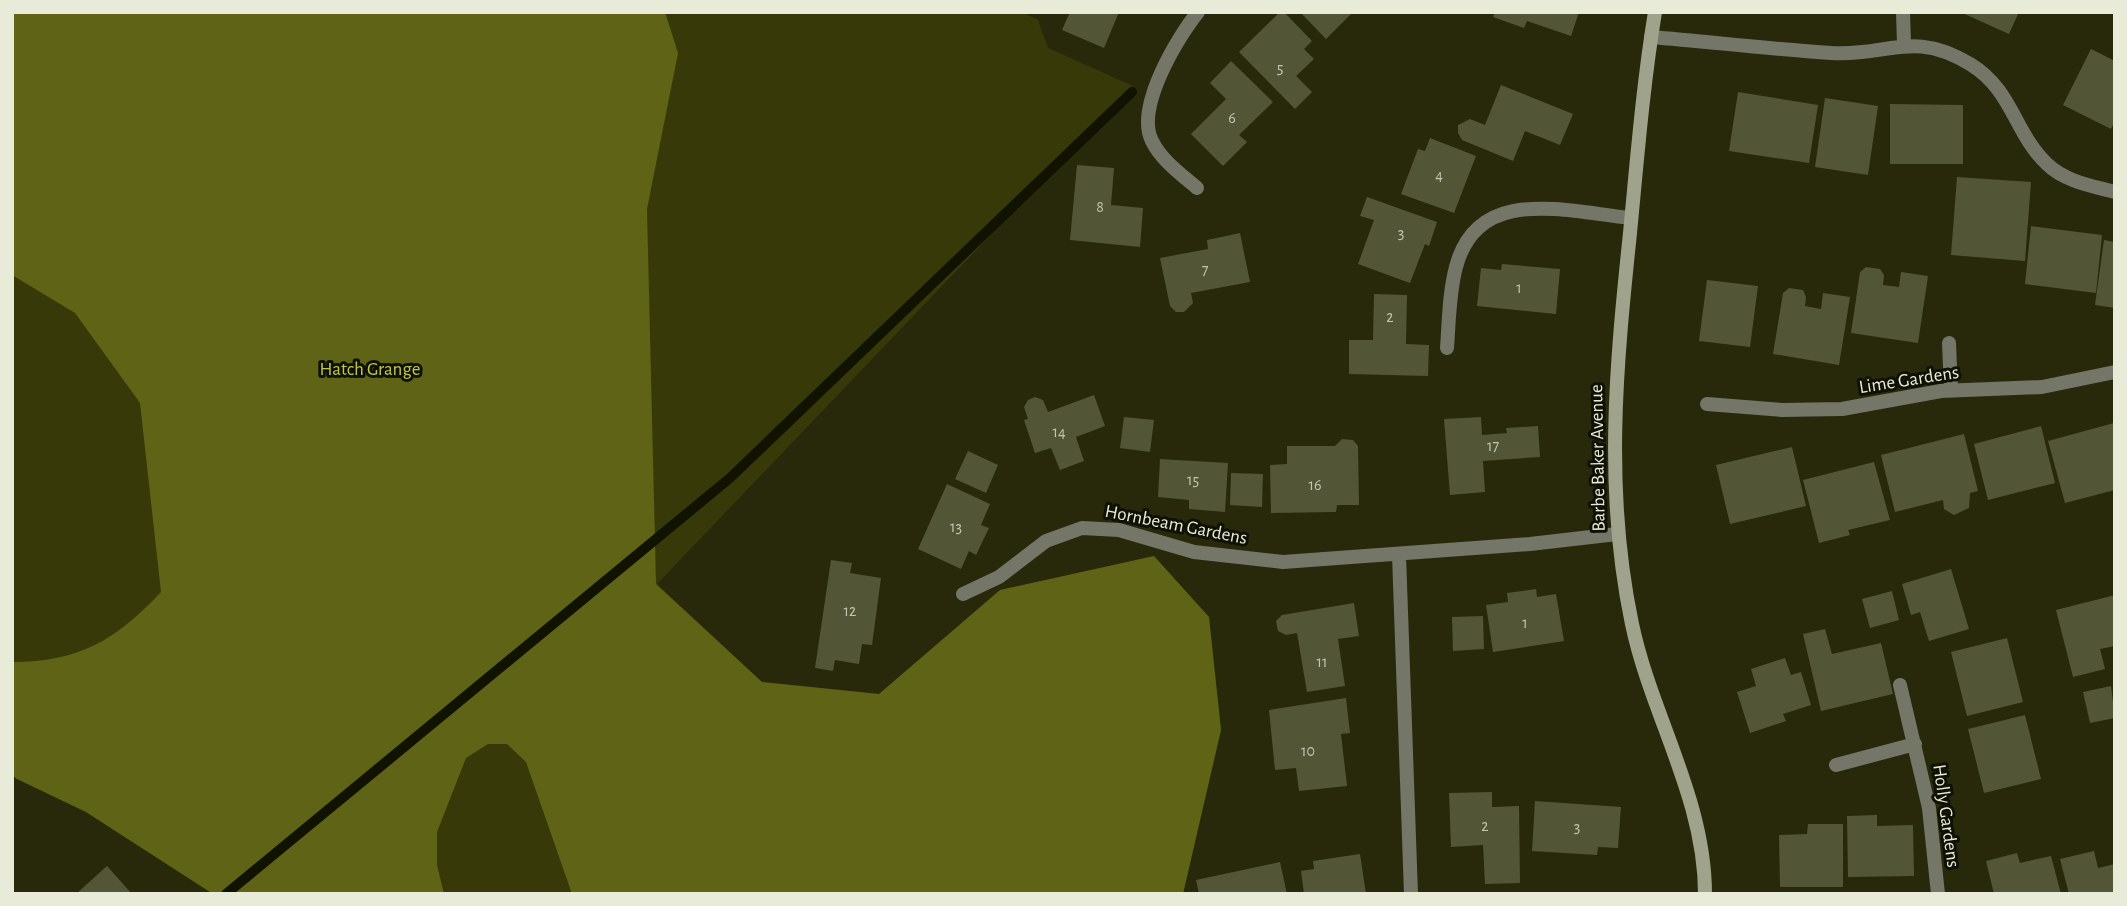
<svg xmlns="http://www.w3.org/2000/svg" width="2127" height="906" viewBox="0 0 2127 906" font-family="'Alegreya Sans',sans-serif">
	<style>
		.green { fill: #373a08 }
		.forest { fill: #5e6315 }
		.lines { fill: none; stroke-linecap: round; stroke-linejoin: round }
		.stream { stroke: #111200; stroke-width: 10 }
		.building { fill: #535636 }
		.street { stroke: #747667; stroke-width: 14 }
		.secondary { stroke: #a0a38c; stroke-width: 14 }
		.labels { text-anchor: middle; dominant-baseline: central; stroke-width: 6; stroke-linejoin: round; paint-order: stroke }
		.number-label { font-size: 16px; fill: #c3c6b0 }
		.park-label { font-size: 19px; fill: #c0c946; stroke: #101105 }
		.street-label { font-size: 19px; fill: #e8ebd8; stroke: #101105 }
	</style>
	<rect width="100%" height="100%" fill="#27290a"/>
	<path class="green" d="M12 12H1022L1038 20 1048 48 1133 86 657 584 762 682 879 694 1000 590 1154 556 1209 617 1221 730 1183 894H213L86 812 17 779 12 775Z"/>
	<path class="forest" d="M12 12H665L678 53 647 209 656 584 762 682 879 694 1000 590 1154 556 1209 617 1221 730 1183 894H572L526 762 507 744H488L466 758 437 832V865L444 894H213L86 812 17 779 12 775V662C79 662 116 640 161 592L140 403 75 313 12 275Z"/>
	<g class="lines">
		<path class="stream" d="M226 894 730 478 1132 92"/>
	</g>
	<path class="building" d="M1070 12H1119L1104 48 1062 30Z
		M1280 12H1284L1312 41 1304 49 1314 59 1296 76 1312 92 1295 109 1239 52Z
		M1300 12H1353L1326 39Z
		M1495 12H1579L1571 36 1527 21 1524 28 1493 17Z
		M1960 12H2019L2009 34Z
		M2091 49 2115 61V121L2111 129 2063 105Z
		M1231 61 1273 102 1239 135 1247 142 1223 166 1191 134 1226 99 1210 83Z
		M1501 85 1573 114 1560 145 1525 131 1513 161 1462 140 1458 133V125L1470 119 1485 125Z
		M1738 92 1818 105 1809 163 1729 151Z
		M1825 98 1878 106 1868 175 1815 167Z
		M1890 104 1963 105V164H1890Z
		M1430 138 1476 156 1454 213 1401 194 1418 149 1425 151Z
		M1077 165 1114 168 1111 205 1143 208 1140 247 1070 240Z
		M1957 177 2031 182 2025 261 1951 255Z
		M1367 197 1437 222 1429 246 1425 244 1410 283 1358 264 1374 220 1360 216Z
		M2031 226 2102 235 2096 293 2025 284Z
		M1240 233 1250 282 1191 293 1193 303 1184 312H1176L1170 306 1160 258 1208 249 1207 240Z
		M2104 240 2115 242V308L2095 305Z
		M1502 264 1560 269 1556 314 1477 306 1481 268 1501 270Z
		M1866 267 1880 269 1884 275 1883 285 1899 287 1901 272 1928 276 1918 343 1851 333 1860 272Z
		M1707 280 1758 286 1750 347 1699 341Z
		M1789 288 1803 290 1806 297 1805 306 1821 309 1823 293 1850 297 1839 365 1773 354 1783 293Z
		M1374 294 1407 295 1406 344 1429 345 1428 376 1349 374V340H1373Z
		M1094 395 1105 426 1076 437 1084 461 1060 470 1051 448 1035 453 1024 420 1028 419 1024 407 1028 400 1035 397 1043 400 1048 412Z
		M1124 417 1154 420 1150 452 1120 448Z
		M1481 417 1482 435 1507 433 1506 428 1538 426 1540 457 1483 461 1485 492 1450 495 1444 419Z
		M2114 423 2115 490 2065 503 2048 441Z
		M2041 426 2055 483 1988 500 1974 444Z
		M1964 434 1978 491 1970 493 1969 508 1954 515 1944 509 1943 500 1895 512 1881 455Z
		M1342 439 1353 440 1358 446 1359 505H1337L1336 512 1271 513 1270 465 1287 464V446H1335Z
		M1792 447 1806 506 1730 524 1716 465Z
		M968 451 998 465 986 493 955 479Z
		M1160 459 1228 463 1225 512 1189 509V500L1158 497Z
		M1874 462 1890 520 1848 530 1850 535 1819 543 1803 480Z
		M1231 473 1263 474 1262 507 1230 505Z
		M947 484 990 504 981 525 989 528 976 555 969 551 961 569 918 549Z
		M831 560 852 563 850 573 881 578 872 645 862 644 859 664 835 660 833 671 815 668Z
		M1951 569 1969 629 1929 641 1920 612 1911 615 1902 584Z
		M1536 589 1537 597 1556 594 1564 641 1493 652 1486 605 1508 602 1507 593Z
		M1892 591 1899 620 1870 628 1862 599Z
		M2115 595V646L2100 649 2105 669 2073 677 2056 610Z
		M1354 603 1359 636 1338 639 1345 686 1307 692 1297 633 1286 635 1278 631 1276 621 1282 615Z
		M1483 616 1484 649 1453 651 1452 617Z
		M1825 629 1832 654 1881 643 1893 694 1821 711 1803 634Z
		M2007 638 2023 702 1967 716 1951 652Z
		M1785 658 1791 675 1801 672 1811 705 1783 714 1786 721 1750 733 1737 692 1756 686 1751 669Z
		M2111 686 2115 718 2090 723 2083 692Z
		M1346 698 1350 733 1341 734 1347 786 1299 791 1296 768 1275 770 1269 710Z
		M2025 715 2041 779 1984 793 1968 729Z
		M1492 792V807L1519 806 1520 883 1485 884 1483 845 1451 847 1449 793Z
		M1535 801 1621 807 1618 848 1598 847 1597 855 1532 851Z
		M1877 815V826L1913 825 1914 876 1848 877 1847 816Z
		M1808 824H1843V887H1780L1779 835 1807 834Z
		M2094 851 2098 868 2115 864V894H2069L2060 859Z
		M2017 853 2020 863 2051 856 2061 894H1994L1986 861Z
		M1360 854 1366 894H1304L1301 871 1314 869 1313 861Z
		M1280 862 1287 894H1199L1196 880Z
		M107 866 132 894H76Z"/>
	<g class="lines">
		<path class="street" d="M1903 12 1904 44
			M1651 37C1711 42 1771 49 1831 53 1888 57 1912 29 1970 64 2013 90 2014 133 2047 164 2064 181 2092 186 2115 192
			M1197 188C1182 175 1161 160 1152 141 1135 108 1177 38 1198 12
			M1949 343 1951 390
			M1447 348C1449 322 1449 293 1456 267 1478 184 1567 212 1631 218
			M1707 404 1782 410 1842 409 1941 391 2042 387 2115 372
			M1399 555 1411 894
			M963 594 999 577 1046 541 1082 528 1119 530 1194 552 1283 562 1530 544 1617 534
			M1900 685 1929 808 1938 894
			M1836 765 1915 744"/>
		<path class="secondary" d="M1655 12C1643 85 1637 160 1630 233 1616 367 1604 491 1632 624 1651 715 1705 798 1705 894"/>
	</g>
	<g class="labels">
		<g class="number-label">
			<text x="1280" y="68">5</text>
			<text x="1232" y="118">6</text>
			<text x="1439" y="175">4</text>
			<text x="1100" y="207">8</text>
			<text x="1401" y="233">3</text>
			<text x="1205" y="270">7</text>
			<text x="1519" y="288">1</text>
			<text x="1390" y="317">2</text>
			<text x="1059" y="432">14</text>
			<text x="1493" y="446">17</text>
			<text x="1193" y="480">15</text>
			<text x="1315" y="485">16</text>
			<text x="956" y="527">13</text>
			<text x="850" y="611">12</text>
			<text x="1525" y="623">1</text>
			<text x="1322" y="662">11</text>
			<text x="1308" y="751">10</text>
			<text x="1485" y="826">2</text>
			<text x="1577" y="827">3</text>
		</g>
		<g class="park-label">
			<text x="370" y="369">Hatch Grange</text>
		</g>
		<g class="street-label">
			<text transform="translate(1909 380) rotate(-9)">Lime Gardens</text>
			<text transform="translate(1598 458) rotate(-91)">Barbe Baker Avenue</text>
			<text transform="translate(1176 525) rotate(11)">Hornbeam Gardens</text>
			<text transform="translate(1946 816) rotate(82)">Holly Gardens</text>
		</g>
	</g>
	<rect width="2127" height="906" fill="none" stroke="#e8ebd8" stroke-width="28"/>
</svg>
